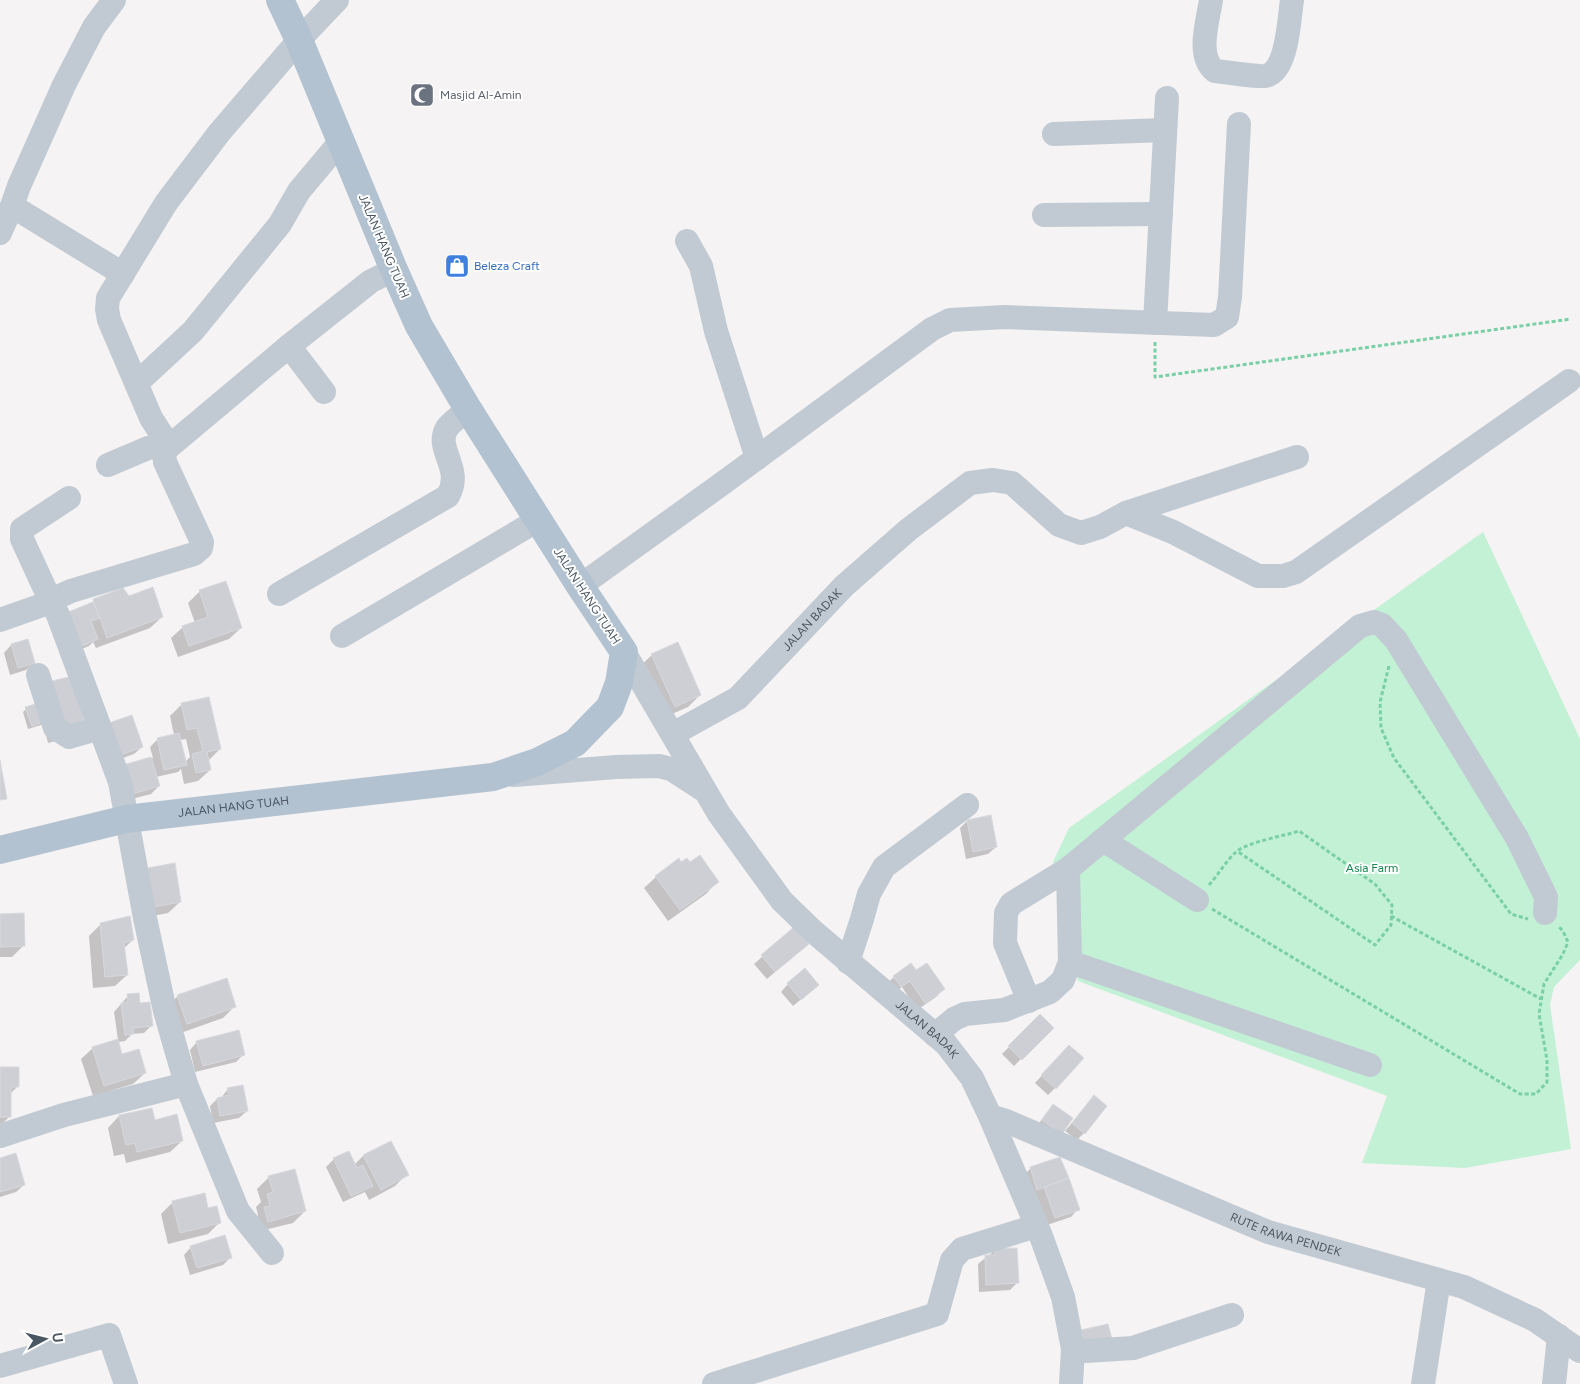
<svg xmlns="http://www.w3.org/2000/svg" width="1580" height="1384" viewBox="0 0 1580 1384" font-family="Figtree,sans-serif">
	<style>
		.green { fill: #c3f1d5 }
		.shadow { fill: #0003; fill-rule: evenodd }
		.building { fill: #cdcfd5; stroke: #d7d9de }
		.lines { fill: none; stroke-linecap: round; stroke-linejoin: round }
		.path { stroke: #7ad0a6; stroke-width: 3; stroke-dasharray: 4 2.5; stroke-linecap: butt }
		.minor { stroke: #c1cad2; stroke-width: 24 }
		.major { stroke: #b3c2d1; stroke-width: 28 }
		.labels { text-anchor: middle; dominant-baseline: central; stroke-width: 4; stroke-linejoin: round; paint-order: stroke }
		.worship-label { font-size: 12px; fill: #5b616d; stroke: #fff; text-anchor: start }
		.street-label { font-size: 12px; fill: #4a5661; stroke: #fff }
		.shop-label { font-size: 12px; fill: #366cbe; stroke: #fff; text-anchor: start }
		.park-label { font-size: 12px; fill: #17864f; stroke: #fff }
	</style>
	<rect width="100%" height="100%" fill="#f5f3f3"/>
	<path class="green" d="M1483 532 1580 739V960L1554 987 1550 1005 1571 1149 1465 1168 1362 1163 1387 1096 1078 981 1053 862 1069 828Z"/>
	<path class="shadow" d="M200 591 241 628 229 639 178 657 171 638 183 627 195 623 188 603Z
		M129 597 162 617 150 628 96 648 93 642 89 646 72 653 90 604 94 601Z
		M27 640 34 663 26 670 10 675 4 653 11 645Z
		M652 655 700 695 688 707 663 718 640 666Z
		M39 704 72 737 48 743 43 722 41 725 28 729 23 712 26 709Z
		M182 704 220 749 208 761 210 770 198 781 184 784 181 769 178 772 156 777 159 786 151 794 124 801V766L153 758 150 747 158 739 174 735 170 716ZM186 739 190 757 185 762 180 740Z
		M99 732 142 747 134 754 109 763Z
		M967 821 996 847 988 854 966 859 960 828Z
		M681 864H690L717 882 706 894 668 921 644 888 656 877Z
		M131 882 180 902 168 913 137 919Z
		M0 915 24 945 12 957H0Z
		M101 924 133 940 123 949 127 975 115 986 93 988 89 936Z
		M794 929 799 951 767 979 754 964Z
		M916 972 944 989 936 997 917 1010 902 987 893 994 886 984 894 977Z
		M788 984 810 992 793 1006 781 992Z
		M128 996 139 1004 152 1025 144 1033 132 1034 125 1041 118 1042 121 1055 145 1073 133 1084 93 1096 81 1059 93 1048 118 1040 114 1012Z
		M178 996 235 1006 223 1018 175 1035 166 1007Z
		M1040 1016 1052 1028 1014 1066 1002 1054Z
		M197 1042 244 1054 236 1062 195 1072 190 1050Z
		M1062 1054 1055 1088 1048 1095 1035 1083Z
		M0 1068 17 1087 10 1094V1116L0 1126Z
		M228 1089 247 1111 239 1118 213 1123 210 1106 217 1099 221 1098Z
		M1094 1097 1084 1133 1077 1140 1065 1131Z
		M1054 1106 1061 1133 1036 1128 1046 1113Z
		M151 1109 154 1121 182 1141 170 1152 126 1163 124 1154 114 1156 108 1128 119 1116Z
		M390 1142 407 1174 395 1186 369 1200 365 1192 343 1202 326 1167 334 1159 354 1165 363 1156Z
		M0 1159 24 1185 16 1192 0 1197Z
		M1031 1168 1078 1209 1071 1217 1047 1225 1036 1194 1030 1197 1023 1176Z
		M269 1177 305 1211 293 1223 256 1232 253 1220 258 1215 256 1207 261 1202 257 1189Z
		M173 1202 220 1222 208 1234 168 1244 161 1214Z
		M191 1247 231 1257 223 1265 190 1275 184 1255Z
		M995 1250 1017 1283 1010 1290 979 1292 978 1264Z"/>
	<path class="building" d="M226 581 242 628 189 646 182 626 208 617 199 590Z
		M153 587 163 617 107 638 93 599 123 588 129 596Z
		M93 602 100 618 91 621 98 639 79 647 66 613Z
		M28 639 35 663 18 668 11 644Z
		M678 642 701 695 675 707 651 654Z
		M73 676 85 726 60 732 48 682Z
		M209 697 221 749 207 752 211 770 196 773 192 754 203 751 197 728 187 730 181 703Z
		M39 703 45 721 32 726 25 707Z
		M132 715 143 747 117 756 106 724Z
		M179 733 187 765 164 770 157 738Z
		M151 757 160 786 132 794 123 765Z
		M0 760 7 799 0 800Z
		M991 815 997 847 973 852 967 820Z
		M700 855 719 882 680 910 655 876 679 858 681 862 687 858 690 862Z
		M175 863 181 902 148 908 142 869Z
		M24 913 25 946 0 947V914Z
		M130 916 134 940 124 943 128 975 105 977 100 923Z
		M794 927 809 944 775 972 761 955Z
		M911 963 916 970 927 963 945 989 925 1003 910 981 901 987 893 976Z
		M805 968 819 985 801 1000 787 983Z
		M227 978 236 1007 187 1024 177 995Z
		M139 993 140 1003 150 1002 153 1026 133 1028 134 1034 125 1035 121 1003 128 1002 127 994Z
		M1040 1014 1054 1028 1022 1060 1008 1046Z
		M239 1030 245 1055 203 1066 196 1041Z
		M118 1039 122 1054 139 1049 146 1073 104 1086 92 1047Z
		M1069 1045 1084 1058 1056 1089 1041 1075Z
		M0 1067H19V1087H11V1117H0Z
		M243 1085 248 1111 220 1116 217 1098 229 1095 227 1088Z
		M1094 1095 1107 1106 1085 1134 1072 1123Z
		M1053 1104 1073 1118 1062 1134 1042 1120Z
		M152 1108 155 1120 177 1114 183 1141 137 1152 135 1143 126 1145 119 1115Z
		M391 1141 409 1175 381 1190 363 1155Z
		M349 1151 357 1168 363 1165 373 1186 351 1196 333 1158Z
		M16 1153 25 1185 0 1192V1158Z
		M1060 1157 1069 1178 1037 1190 1030 1167Z
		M295 1169 306 1211 268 1222 264 1207 270 1206 267 1194 273 1192 268 1176Z
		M1069 1178 1080 1210 1055 1218 1044 1187Z
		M205 1193 208 1208 217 1206 221 1223 180 1233 172 1201Z
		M225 1235 232 1258 197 1268 190 1246Z
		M1017 1248 1019 1283 986 1285 985 1255H995L994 1249Z
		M1108 1324 1112 1339 1085 1346 1081 1330Z"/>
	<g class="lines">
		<path class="path" d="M1155 342V377L1571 319
			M1389 666 1380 702 1381 728 1394 758 1511 914 1528 919
			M1209 885C1218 875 1226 861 1236 852 1247 842 1284 836 1299 831L1375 884 1392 905 1391 925 1375 945 1237 851
			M1212 909 1520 1094H1536L1547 1082V1060L1539 1014 1544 984 1563 954 1568 942 1563 931 1558 926
			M1391 916 1541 999"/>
		<g class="minor">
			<path d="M114 0 94 27 64 85 19 186 12 206 123 274"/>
			<path d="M1211 0C1208 21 1196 56 1215 71 1227 72 1255 77 1265 76 1288 72 1289 18 1292 0"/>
			<path d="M1054 134 1165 130"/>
			<path d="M1044 215 1161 214"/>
			<path d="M0 233 12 206"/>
			<path d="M687 241 701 266 716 331 757 458"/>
			<path d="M1155 323 1167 98"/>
			<path d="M289 346 324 392"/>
			<path d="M137 383 193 331 280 224 299 191 341 141"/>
			<path d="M169 446 151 418 109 320 107 309 108 298 166 203 219 133 299 40 337 0"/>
			<path d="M108 465 148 448 153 447 164 451"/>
			<path d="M1126 513 1173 532 1258 576H1283L1296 572 1569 381"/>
			<path d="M580 586 723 483 932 329 950 320 1005 317 1214 325 1227 317 1230 297 1239 124"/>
			<path d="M279 594 448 496C464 468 434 449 447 428 452 421 462 415 468 409"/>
			<path d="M0 620 51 602 22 539V529L69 498"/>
			<path d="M342 636 538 520"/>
			<path id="s1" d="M624 652 719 814 782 901 814 932 946 1044 972 1078 990 1116 1041 1236 1063 1297 1073 1349 1071 1384"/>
			<path d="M38 675 55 728 69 737 100 728"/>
			<path id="s2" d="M673 734 738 698 844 586 908 530 970 483 993 480 1012 483 1059 525 1081 533 1100 527 1126 513 1297 457"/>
			<path d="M514 775 616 767 659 766 671 769 702 789"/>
			<path d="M1103 840 1197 900"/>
			<path d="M848 962 862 919 869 894 884 867 967 805"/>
			<path d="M1070 962 1370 1065"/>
			<path d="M1029 1001 1005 943 1006 913 1011 904 1068 869 1360 626 1374 622 1382 625 1396 640 1517 838 1546 897 1545 913"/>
			<path d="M935 1035 954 1019 965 1014 1004 1010 1050 992 1063 980 1070 962 1068 869"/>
			<path id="s3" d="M990 1116 1006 1121 1268 1232 1464 1287 1535 1320 1580 1351"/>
			<path d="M0 1136 64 1115 186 1084"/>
			<path d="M272 1253 238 1211 186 1084 165 1011 145 918 120 782 58 615 51 602 60 596 71 591 194 554 201 548 202 542 165 462 164 451 289 346 371 281 394 270"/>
			<path d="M1073 1349 1086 1351 1133 1348 1232 1315"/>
			<path d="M0 1366 109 1335 126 1384"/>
			<path d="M714 1384 937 1314 952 1260 962 1249 1036 1226"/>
			<path d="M1423 1384 1439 1280"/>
			<path d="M1554 1384 1559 1336"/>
		</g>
		<path class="major" id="s4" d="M0 850 126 819 493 777 537 762 575 743 610 707 619 683 624 652 580 586 468 409 419 326 394 270 299 40 280 0"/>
	</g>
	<defs>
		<symbol id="mosque-square" viewBox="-11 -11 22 22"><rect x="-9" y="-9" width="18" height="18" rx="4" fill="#6b7280" stroke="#fff"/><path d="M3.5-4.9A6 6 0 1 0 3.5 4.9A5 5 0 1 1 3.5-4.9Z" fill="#fff"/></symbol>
		<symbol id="shop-square" viewBox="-11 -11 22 22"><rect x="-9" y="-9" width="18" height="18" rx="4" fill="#3f7fe0" stroke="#fff"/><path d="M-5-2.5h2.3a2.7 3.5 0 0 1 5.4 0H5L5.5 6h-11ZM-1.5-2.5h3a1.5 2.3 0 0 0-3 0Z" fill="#fff"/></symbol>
	</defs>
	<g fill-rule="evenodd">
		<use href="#mosque-square" x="408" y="81" width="28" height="28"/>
		<use href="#shop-square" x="443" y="252" width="28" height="28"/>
	</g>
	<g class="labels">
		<g class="worship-label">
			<text x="440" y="95">Masjid Al-Amin</text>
		</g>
		<g class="street-label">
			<text transform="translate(384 246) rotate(67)">JALAN HANG TUAH</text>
			<text transform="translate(587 596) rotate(57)">JALAN HANG TUAH</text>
			<text stroke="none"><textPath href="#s2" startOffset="182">JALAN BADAK</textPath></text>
			<text stroke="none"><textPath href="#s4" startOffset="238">JALAN HANG TUAH</textPath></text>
			<text stroke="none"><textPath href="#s1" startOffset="489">JALAN BADAK</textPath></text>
			<text stroke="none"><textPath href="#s3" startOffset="319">RUTE RAWA PENDEK</textPath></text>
		</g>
		<g class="shop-label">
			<text x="474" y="266">Beleza Craft</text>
		</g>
		<g class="park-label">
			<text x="1372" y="868">Asia Farm</text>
		</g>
	</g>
	<g transform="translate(45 1339) rotate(83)" stroke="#ffffff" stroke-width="4" paint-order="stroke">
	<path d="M0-4L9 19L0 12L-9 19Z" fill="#4a5661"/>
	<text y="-8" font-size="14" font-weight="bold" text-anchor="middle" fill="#4a5661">U</text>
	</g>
</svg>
